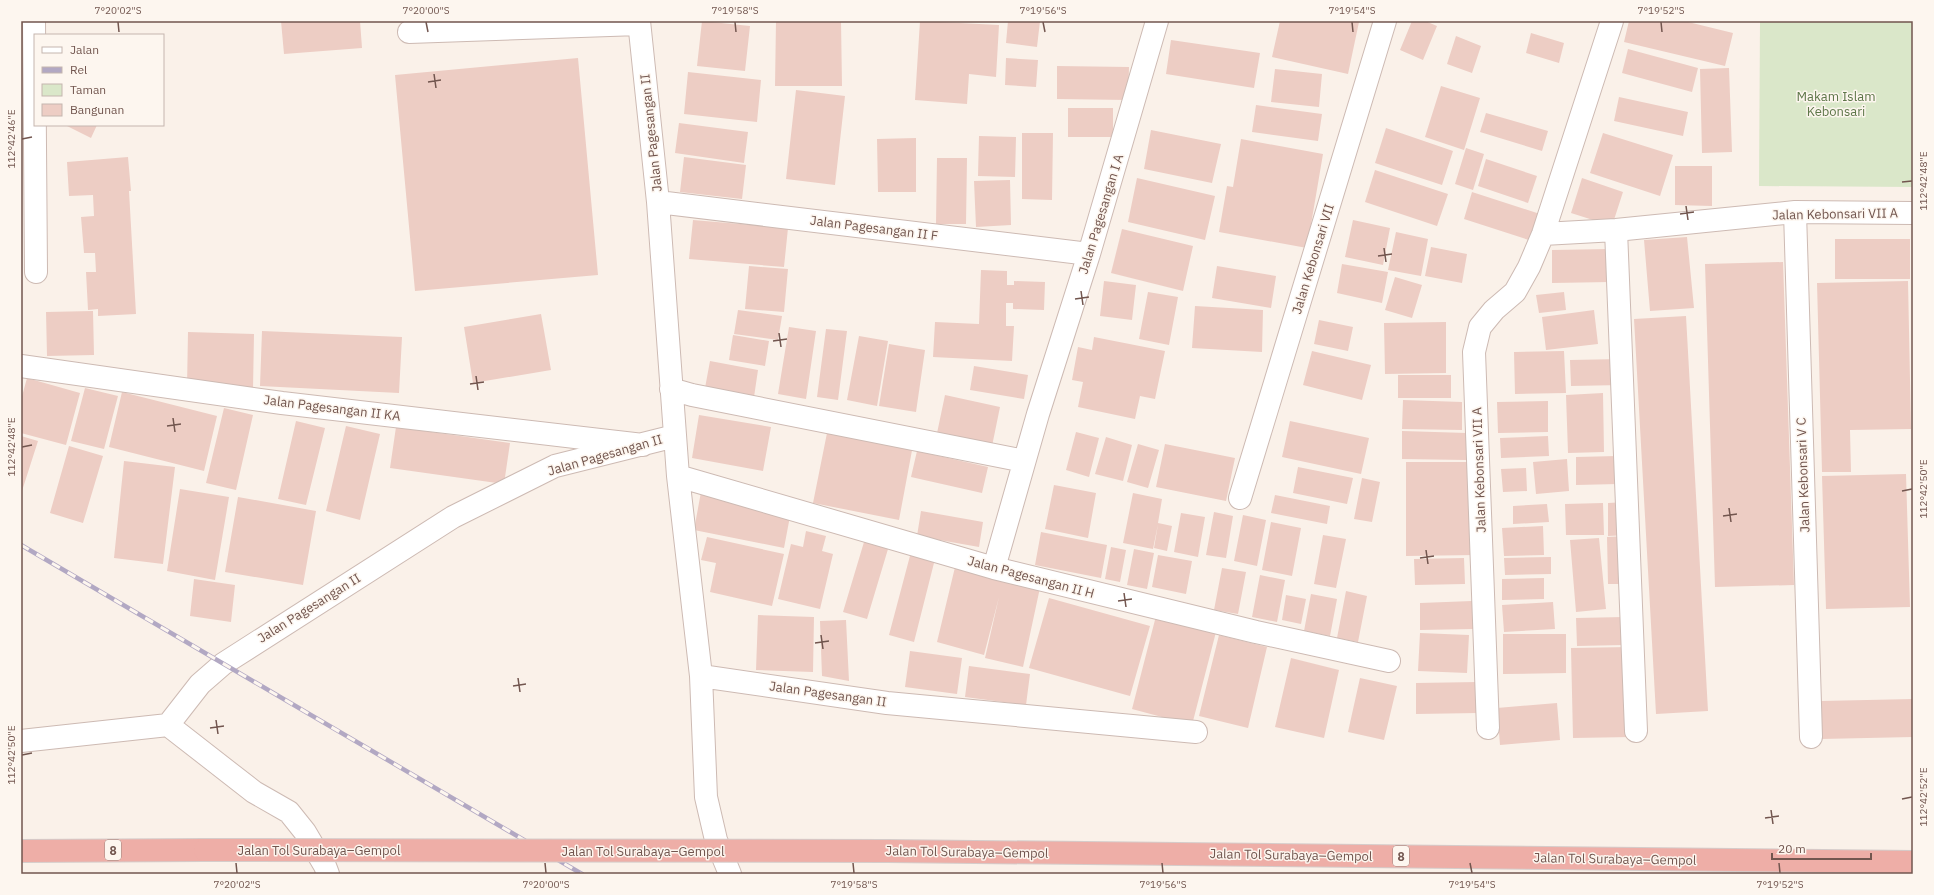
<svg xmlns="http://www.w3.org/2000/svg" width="1934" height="895" viewBox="0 0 1934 895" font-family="'IBM Plex Sans',sans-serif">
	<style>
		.green { fill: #dae7c9 }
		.building { fill: #edcdc4 }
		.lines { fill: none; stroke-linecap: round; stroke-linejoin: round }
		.minor-casing { stroke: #cdbab3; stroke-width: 24 }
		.highway-casing { stroke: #d5ccca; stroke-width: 24 }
		.minor { stroke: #fff; stroke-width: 22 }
		.highway { stroke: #eeaea7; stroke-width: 22 }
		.rail-casing { stroke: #b2a8c3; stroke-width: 4.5 }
		.rail { stroke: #fdf6ef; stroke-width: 3; stroke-dasharray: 9; stroke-linecap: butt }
		.highway-bridge-casing { stroke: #d5ccca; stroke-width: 24; stroke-linecap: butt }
		.highway-bridge { stroke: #eeaea7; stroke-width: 22 }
		.ticks { fill: none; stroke: #72564f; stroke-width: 1.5 }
		.labels { text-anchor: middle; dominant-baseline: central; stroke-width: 3; stroke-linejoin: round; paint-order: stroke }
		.shield { fill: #fdf6ef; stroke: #9c867f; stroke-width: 1 }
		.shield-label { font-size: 12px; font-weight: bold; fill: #72564f }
		.park-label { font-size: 13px; fill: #5e7749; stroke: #fdf6ef }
		.street-label { font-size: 13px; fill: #72564f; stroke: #fdf6ef }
		.neatline { fill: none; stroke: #72564f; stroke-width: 1.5 }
		.ticks-label { font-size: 10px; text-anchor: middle; fill: #72564f }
	</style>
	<rect width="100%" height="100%" fill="#faf1e9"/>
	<path class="green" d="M1760 21H1913V187L1759 186Z"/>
	<path class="building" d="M281 21H360L362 48 284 54Z
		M702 21 750 26 745 71 697 66Z
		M776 21H841L842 86H775Z
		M920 21 999 25 996 77 969 74 967 104 915 100Z
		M1008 21H1040L1037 47 1006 43Z
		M1280 21 1359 22 1348 74 1272 57Z
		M1412 21H1425L1437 26 1423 60 1400 50Z
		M1629 21H1684L1733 33 1725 66 1624 42Z
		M1531 33 1564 43 1559 63 1526 53Z
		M1456 36 1481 46 1472 73 1447 64Z
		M1171 40 1260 53 1254 88 1166 74Z
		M1628 49 1698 68 1692 92 1622 73Z
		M578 58 598 275 415 291 395 75Z
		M1006 58 1038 60 1036 87 1005 85Z
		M1057 66 1129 67 1128 100 1057 99Z
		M1729 68 1732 152 1702 153 1700 69Z
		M1275 69 1322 74 1319 107 1271 102Z
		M688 72 761 80 757 122 684 114Z
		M1441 86 1480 98 1464 150 1425 137Z
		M796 90 845 96 835 185 786 179Z
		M1619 97 1688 112 1683 136 1614 121Z
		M1256 105 1322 114 1318 141 1252 132Z
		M1068 108H1113V137H1068Z
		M1486 113 1548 131 1542 151 1480 132Z
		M679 123 748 132 744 163 675 153Z
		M65 125H97L91 138Z
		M1386 128 1453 151 1442 185 1375 163Z
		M1151 130 1221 144 1212 183 1144 169Z
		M1022 133H1053L1052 200 1022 199Z
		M1603 133 1673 155 1660 196 1590 173Z
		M979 136 1016 137 1015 177 978 176Z
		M916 138V192H878L877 139Z
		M1241 139 1323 154 1307 248 1219 232 1227 186 1233 187Z
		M1466 148 1484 154 1473 190 1455 184Z
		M128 157 131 191H129L136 314 98 316V309L88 310 86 272H96L95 253H84L81 217 94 216 93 195 69 196 67 162Z
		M684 157 746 165 742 199 680 192Z
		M937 158H967L966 224H936Z
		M1486 159 1537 176 1528 203 1478 186Z
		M1675 166H1712V206L1675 205Z
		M1375 170 1448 194 1437 226 1365 202Z
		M1137 178 1215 196 1205 240 1128 222Z
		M1582 178 1623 192 1612 226 1571 213Z
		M1010 180 1011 225 976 227 974 181Z
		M1472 192 1540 214 1532 241 1464 219Z
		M693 220 788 228 784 267 689 259Z
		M1353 220 1390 228 1383 265 1345 257Z
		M1122 229 1193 246 1183 291 1111 273Z
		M1396 232 1428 239 1421 276 1388 270Z
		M1687 237 1694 308 1650 311 1644 240Z
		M1835 239H1910V279H1835Z
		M1431 247 1467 254 1462 283 1425 276Z
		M1609 249 1610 282 1552 283V250Z
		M1783 262 1794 585 1715 587 1705 264Z
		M1342 264 1388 272 1382 303 1337 293Z
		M749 266 788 269 784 312 745 309Z
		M1217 266 1276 276 1271 308 1212 298Z
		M981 270 1007 271V285H1014V281L1045 282 1044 310 1013 309V303H1006V326H1014L1012 361 933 357 935 322 979 324Z
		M1395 277 1422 285 1412 318 1385 310Z
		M1104 281 1136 285 1132 320 1100 316Z
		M1908 281 1911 429 1850 430 1851 472H1822L1817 283Z
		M1148 292 1178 297 1169 345 1139 339Z
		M1564 292 1566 310 1539 313 1536 295Z
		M1195 306 1263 310 1262 352 1192 348Z
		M738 310 782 316 778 340 734 334Z
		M1594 310 1598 344 1546 350 1542 317Z
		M93 311 94 355 47 356 46 312Z
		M541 314 551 370 473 383 464 327Z
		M1686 316 1708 711 1656 714 1634 319Z
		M1319 320 1353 327 1348 351 1314 344Z
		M1446 322V373L1385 374 1384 323Z
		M789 327 816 331 806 399 778 394Z
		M826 329 847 331 838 400 817 397Z
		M262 331 402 337 399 393 260 386Z
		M188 332 254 334 253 389 187 387Z
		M733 335 769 341 765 366 729 360Z
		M859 336 888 341 877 406 847 400Z
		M1094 337 1165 351 1155 399 1140 396 1135 419 1078 407 1083 382 1072 380 1078 347 1092 350Z
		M889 344 925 350 916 412 879 406Z
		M1312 351 1371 365 1362 400 1303 385Z
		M1564 351 1566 393 1515 394 1514 352Z
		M1621 359 1622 385 1571 386 1570 360Z
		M710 361 758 370 754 397 705 388Z
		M974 366 1028 375 1024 399 970 390Z
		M1398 375H1451V398H1398Z
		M27 378 80 393 66 445 21 433V400Z
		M85 388 118 396 104 449 71 441Z
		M122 392 217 416 204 471 109 447Z
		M1603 393 1604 452 1568 453 1566 395Z
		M945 395 1000 407 991 451 936 438Z
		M1403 400 1462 402V430L1402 429Z
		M1548 401V432L1498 433 1497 402Z
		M224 408 253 415 236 490 206 483Z
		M699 415 771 427 763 471 692 458Z
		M296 421 325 428 306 505 278 499Z
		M1290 421 1369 438 1361 474 1282 457Z
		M346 426 380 434 360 520 326 511Z
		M396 427 510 443 504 484 390 468Z
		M828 428 913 445 899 520 813 503Z
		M1402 431 1467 433 1466 460 1402 459Z
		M1076 432 1099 438 1089 477 1066 470Z
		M21 436 38 441 21 494Z
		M1548 436 1549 456 1501 458 1500 438Z
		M1106 437 1132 445 1123 481 1095 474Z
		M1138 444 1159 450 1148 488 1127 482Z
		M1165 444 1235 458 1226 501 1156 487Z
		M69 446 103 456 83 523 50 513Z
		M917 451 988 467 982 493 911 477Z
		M1617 456 1618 484 1576 485V457Z
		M1567 459 1569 491 1536 494 1533 462Z
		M124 461 175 467 163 564 114 558Z
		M1406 462H1476V555L1406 556Z
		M1298 467 1353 478 1347 504 1293 493Z
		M1526 468 1527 491 1503 492 1501 469Z
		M1906 474 1910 607 1826 609 1822 476Z
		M1362 478 1380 482 1372 522 1354 519Z
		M1054 485 1096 493 1088 538 1045 529Z
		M180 489 229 497 215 580 167 571Z
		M701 492 791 511 784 548 694 530Z
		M1133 493 1162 499 1158 523 1172 526 1167 551 1154 548 1158 524 1153 549 1123 543Z
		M1275 495 1330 506 1327 524 1271 513Z
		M238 497 316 511 303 585 225 572Z
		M1626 502 1627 535 1608 536V503Z
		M1603 503 1604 535H1566L1565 504Z
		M1547 504 1549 522 1513 524V506Z
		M921 511 983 522 979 547 917 536Z
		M1214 512 1233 516 1226 558 1206 555Z
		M1181 513 1205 517 1198 557 1174 552Z
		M1243 515 1266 520 1257 566 1234 561Z
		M1271 522 1301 528 1292 576 1262 570Z
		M1543 526 1544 555 1504 556 1502 528Z
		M806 531 826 536 822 551 833 554 820 609 778 599 791 544 803 547Z
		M1041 532 1107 545 1101 578 1035 565Z
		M1323 535 1346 539 1336 588 1314 584Z
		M1626 536 1627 584H1608L1607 537Z
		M707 537 784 554 772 606 710 592 716 563 701 560Z
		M1599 538 1606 609 1576 612 1570 540Z
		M864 542 888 549 867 619 843 612Z
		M1111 547 1126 550 1120 582 1105 579Z
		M1134 549 1154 553 1147 589 1127 585Z
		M911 552 935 559 914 642 889 635Z
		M1158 555 1192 561 1186 594 1152 587Z
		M1551 557V574L1505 575 1504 558Z
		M1464 558 1465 584 1415 585 1414 559Z
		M956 563 1041 583 1023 667 985 658 999 597 984 655 937 642Z
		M1222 568 1246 572 1238 614 1214 610Z
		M1260 575 1285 580 1277 622 1252 617Z
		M1544 578V599L1502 600V579Z
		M194 579 235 585 231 622 190 616Z
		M1346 591 1367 596 1358 642 1337 638Z
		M1311 594 1337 599 1330 636 1304 631Z
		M1286 595 1306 599 1301 624 1282 620Z
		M1049 598 1150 626 1130 696 1029 668Z
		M1472 601 1473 629 1420 630V603Z
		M1553 602 1555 629 1504 632 1502 605Z
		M758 615 814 617 813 672 756 670Z
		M1156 616 1216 632 1192 725 1132 709Z
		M1624 617V645L1577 646 1576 618Z
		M846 620 849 681 822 676 820 621Z
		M1420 633 1469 635 1467 673 1418 671Z
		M1503 634H1566V673L1503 674Z
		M1219 635 1267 647 1248 728 1199 716Z
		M1630 647 1632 737 1573 738 1571 648Z
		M910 651 962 658 957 694 905 687Z
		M1291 658 1339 670 1324 738 1275 727Z
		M969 666 1030 674 1026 705 965 697Z
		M1360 678 1397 686 1384 740 1348 732Z
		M1478 682V713L1416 714V683Z
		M1913 699V737L1821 739V701Z
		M1557 703 1560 740 1500 745 1497 708Z"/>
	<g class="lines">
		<defs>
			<path id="minor" d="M34 21 36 272
				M639 21 658 202 678 476 701 676 706 797 716 840 730 874
				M409 32 639 24
				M658 202 1089 254
				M1795 212 1811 737
				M1616 230 1636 731
				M1543 234 1616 230 1795 212 1913 213
				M21 366 282 403 643 445
				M671 389 692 395 1024 461
				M678 476 994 568 1256 632 1389 661
				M1240 498 1385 21
				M994 568 1038 414 1089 254 1157 21
				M701 676 887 703 1196 732
				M168 725 200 684 223 664 453 517 555 466 675 436
				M168 725 254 792 289 812 305 832 325 866 328 874
				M1488 728 1474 352 1480 327 1494 310 1515 292 1529 267 1543 234 1612 21
				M21 741 168 725"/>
			<path id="highway" d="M21 851 205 850
				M888 851 1913 862"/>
		</defs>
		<use href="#minor" class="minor-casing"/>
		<use href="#highway" class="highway-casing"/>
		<use href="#minor" class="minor"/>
		<use href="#highway" class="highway"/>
		<defs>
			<path id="rail" d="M21 545 582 874"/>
		</defs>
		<use href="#rail" class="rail-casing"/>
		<use href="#rail" class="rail"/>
		<defs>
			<path id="highway-bridge" d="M205 850 888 851"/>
		</defs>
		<use href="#highway-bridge" class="highway-bridge-casing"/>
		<use href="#highway-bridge" class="highway-bridge"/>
	</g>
	<path class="ticks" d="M118 22 119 32M426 22 428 32M735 22 736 32M1043 22 1045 32M1352 22 1353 32M1661 22 1662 32M434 74 436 88M428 82 441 80M22 139 32 137M1902 182 1912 181M1686 206 1688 220M1680 214 1694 212M1384 248 1386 262M1378 256 1392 254M1081 291 1083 305M1075 299 1089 297M779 333 781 347M773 341 787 339M476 376 478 390M470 384 484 382M173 418 175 432M167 426 181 424M22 447 32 445M1902 491 1912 489M1729 508 1731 522M1723 516 1737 514M1426 550 1428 564M1420 558 1434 556M1124 593 1126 607M1118 601 1132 599M821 635 823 649M815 643 829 641M518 678 520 692M513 686 526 684M216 720 218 734M210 728 224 726M22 755 32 753M1902 799 1912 797M1771 810 1773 824M1765 818 1779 816M236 863 237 873M545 863 546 873M853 863 854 873M1162 863 1163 873M1470 863 1472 873M1779 863 1780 873"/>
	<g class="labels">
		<g class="shield">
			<rect x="105" y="840" width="16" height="20" rx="3"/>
			<rect x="1393" y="846" width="16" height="20" rx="3"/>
		</g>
		<g class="shield-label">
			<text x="113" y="850">8</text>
			<text x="1401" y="856">8</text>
		</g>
		<g class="park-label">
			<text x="1836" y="96">Makam Islam<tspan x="1836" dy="15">Kebonsari</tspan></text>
		</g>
		<g class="street-label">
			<text transform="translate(651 133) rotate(-96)">Jalan Pagesangan II</text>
			<text transform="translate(1101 214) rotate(-73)">Jalan Pagesangan I A</text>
			<text transform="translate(1835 214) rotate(-1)">Jalan Kebonsari VII A</text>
			<text transform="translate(874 228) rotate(7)">Jalan Pagesangan II F</text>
			<text transform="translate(1313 259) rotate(-73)">Jalan Kebonsari VII</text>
			<text transform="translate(332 408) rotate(7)">Jalan Pagesangan II KA</text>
			<text transform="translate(605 455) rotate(-16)">Jalan Pagesangan II</text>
			<text transform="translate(1479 470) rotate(-92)">Jalan Kebonsari VII A</text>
			<text transform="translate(1803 475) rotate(-92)">Jalan Kebonsari V C</text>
			<text transform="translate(1031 577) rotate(15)">Jalan Pagesangan II H</text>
			<text transform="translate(309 608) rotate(-32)">Jalan Pagesangan II</text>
			<text transform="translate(828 694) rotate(8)">Jalan Pagesangan II</text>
			<text x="319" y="850">Jalan Tol Surabaya–Gempol</text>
			<text x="643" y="851">Jalan Tol Surabaya–Gempol</text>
			<text transform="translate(967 852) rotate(1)">Jalan Tol Surabaya–Gempol</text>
			<text transform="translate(1291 855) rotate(1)">Jalan Tol Surabaya–Gempol</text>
			<text transform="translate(1615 859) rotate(1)">Jalan Tol Surabaya–Gempol</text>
		</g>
	</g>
	<rect width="1934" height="895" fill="none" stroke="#fdf6ef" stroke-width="44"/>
	<rect x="34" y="34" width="130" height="92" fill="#fdf6ef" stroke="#c5b6af"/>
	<rect x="42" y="47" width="20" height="6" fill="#ffffff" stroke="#c5b6af"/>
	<text x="70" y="54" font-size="12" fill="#72564f">Jalan</text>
	<rect x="42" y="67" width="20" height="6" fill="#b2a8c3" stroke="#c5b6af"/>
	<text x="70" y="74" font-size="12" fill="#72564f">Rel</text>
	<rect x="42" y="84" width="20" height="12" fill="#dae7c9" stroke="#c5b6af"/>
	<text x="70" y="94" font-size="12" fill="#72564f">Taman</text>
	<rect x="42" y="104" width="20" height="12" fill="#edcdc4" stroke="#c5b6af"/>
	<text x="70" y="114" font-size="12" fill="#72564f">Bangunan</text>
	<path d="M1772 853v6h99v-6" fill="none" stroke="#72564f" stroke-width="2"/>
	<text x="1778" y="853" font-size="12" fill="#72564f" stroke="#fdf6ef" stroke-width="3" paint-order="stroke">20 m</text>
	<rect x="22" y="22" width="1890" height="851" class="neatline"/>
	<g class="ticks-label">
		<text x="118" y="14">7°20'02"S</text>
		<text x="426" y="14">7°20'00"S</text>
		<text x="735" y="14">7°19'58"S</text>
		<text x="1043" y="14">7°19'56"S</text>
		<text x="1352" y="14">7°19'54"S</text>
		<text x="1661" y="14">7°19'52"S</text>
		<text transform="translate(11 139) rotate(-90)" y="4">112°42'46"E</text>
		<text transform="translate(1923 181) rotate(-90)" y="4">112°42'48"E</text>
		<text transform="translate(11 447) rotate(-90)" y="4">112°42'48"E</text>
		<text transform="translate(1923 489) rotate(-90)" y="4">112°42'50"E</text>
		<text transform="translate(11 755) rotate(-90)" y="4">112°42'50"E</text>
		<text transform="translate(1923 797) rotate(-90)" y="4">112°42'52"E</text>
		<text x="237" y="888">7°20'02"S</text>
		<text x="546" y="888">7°20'00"S</text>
		<text x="854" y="888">7°19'58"S</text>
		<text x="1163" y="888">7°19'56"S</text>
		<text x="1472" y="888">7°19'54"S</text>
		<text x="1780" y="888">7°19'52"S</text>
	</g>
</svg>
